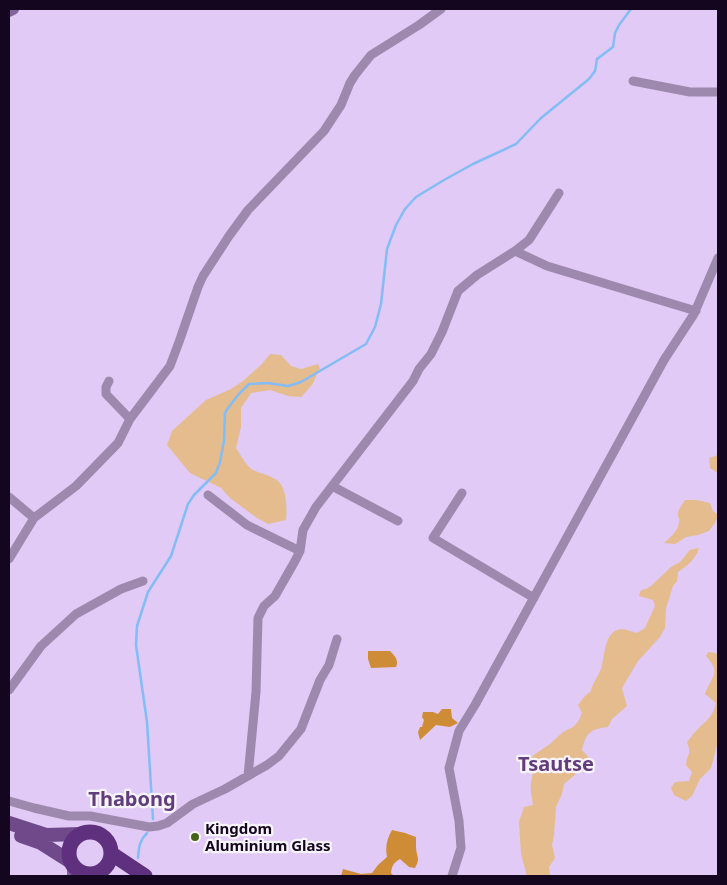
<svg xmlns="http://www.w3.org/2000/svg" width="727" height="885" viewBox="0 0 727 885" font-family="'Noto Sans',sans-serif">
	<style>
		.green { fill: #e5bc8d }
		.forest { fill: #cf8c36 }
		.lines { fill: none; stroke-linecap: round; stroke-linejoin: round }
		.stream { stroke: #83bcf6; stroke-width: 2.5 }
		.street { stroke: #9d89ae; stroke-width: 9 }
		.secondary { stroke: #82649a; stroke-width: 12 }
		.primary { stroke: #6f498a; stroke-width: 14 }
		.highway { stroke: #5e307d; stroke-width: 15 }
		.poi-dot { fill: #456418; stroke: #f8f4fb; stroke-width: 2 }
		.labels { text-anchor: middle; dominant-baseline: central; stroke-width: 4.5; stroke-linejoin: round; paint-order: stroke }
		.poi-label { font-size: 15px; font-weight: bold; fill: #15061f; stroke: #f8f4fb; text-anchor: start }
		.district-label { font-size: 20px; font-weight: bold; fill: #613d7c; stroke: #f8f4fb }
	</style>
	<rect width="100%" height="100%" fill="#e1caf5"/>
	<path class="green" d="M270 354 281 355 291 366 301 369 318 364 320 368 312 385 301 397 288 396 270 390 251 393 241 408V427L236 448C240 454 247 467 253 470 261 474 272 475 279 482 287 490 287 510 286 520L268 524 257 518 230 498 221 488 190 473 167 445 172 431 206 400 231 389 243 381 262 364Z
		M718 455V473L710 468 709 458Z
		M685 500H697L710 503 713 511 718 515 715 523 709 531 698 535 686 537 675 544 664 543C670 538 677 532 679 523 680 518 679 521 678 515 678 509 682 505 685 500Z
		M699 548C696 559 687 566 678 572L677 581 673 586 666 608 665 628 660 637 638 661 622 688 627 706 612 719 608 727C590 729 586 733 582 750L594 763 591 768 577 773 564 784 562 794 556 807 554 835 552 845 555 858 549 867 550 876H527L521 854 519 822 524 807 533 805C532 798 530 789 531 783 533 771 535 770 528 759L550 744 563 732 573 727 578 722 582 713 578 705 584 697 591 691C593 682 598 677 601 669 605 656 604 631 621 629 626 629 632 632 637 633L645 628 655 606 653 600 639 596 641 590 646 589 651 586 671 567 680 562 690 550Z
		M708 652 715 653 718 655V741L711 768 700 779 692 796 686 801 674 795 671 788 675 782 689 781 692 772 686 765C687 754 692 755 687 742 690 739 692 735 695 732 704 722 713 718 716 703L705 694C711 676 722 674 706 656Z"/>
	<path class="forest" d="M368 651H390C395 656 399 660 396 667L371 668 368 659Z
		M442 709H451L452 718 458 723 450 727 436 725 420 740 418 732 420 727H422L424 720 422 717 423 712H433L438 714Z
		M392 830 405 833 416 837C416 840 416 843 416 846 416 856 421 858 415 868L409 867 400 859C393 863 392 866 391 873L394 876H341L343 869 361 874 372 873 378 865 387 857C385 846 387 839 392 830Z"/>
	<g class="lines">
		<path class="stream" d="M153 819 147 722 136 645 137 626 148 592 171 556 188 504 194 495 216 473 220 462 224 441 225 413 228 408 238 395 249 384 268 383 288 386 301 382 366 344 375 327 381 304 387 249 396 225 405 209 416 197 444 180 473 164 516 144 541 118 589 79 595 71 597 59 613 47 615 33 619 25 631 9
			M138 858C139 847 139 841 147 833"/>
		<path class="street" d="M633 81 690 92H718
			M515 251 547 266 696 311
			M109 381 106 387V394L130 419
			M332 486 398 521
			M462 493 433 538 534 598
			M208 495 247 525 300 551
			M9 497 34 518
			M9 559 34 518 76 486 118 443 130 419 170 366 179 342 198 287 203 276 229 236 248 210 324 131 341 105 350 83 355 75 371 55 419 25 441 9
			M9 690 41 646 76 614 121 589 143 581
			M248 776 256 692 258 618 264 606 275 596 295 561 300 551 303 530 316 507 413 381 419 369 431 354 442 332 458 291 477 275 515 251 529 240 559 193
			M9 801 34 808 69 816H90L149 827 158 826 167 823 193 804 225 789 267 765 279 756 301 729 320 680 329 665 337 639
			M452 876 461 848 459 821 449 768 459 731 475 705 664 360 694 314 718 258"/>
		<path class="secondary" d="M9 11 13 9
			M73 876V866
			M91 876 93 874"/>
		<path class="primary" d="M9 823 46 835 81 834
			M21 836 41 843 71 862"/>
		<path class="highway" d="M69 853a21 21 0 1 1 42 0a21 21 0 1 1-42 0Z
			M112 854 145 876"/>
	</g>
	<circle class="poi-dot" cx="195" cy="837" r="5"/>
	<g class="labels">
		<g class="poi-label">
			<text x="205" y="828">Kingdom<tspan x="205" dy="17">Aluminium Glass</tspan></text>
		</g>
		<g class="district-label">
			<text x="556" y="763">Tsautse</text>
			<text x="132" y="798">Thabong</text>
		</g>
	</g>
	<rect width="727" height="885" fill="none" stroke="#15061f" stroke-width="20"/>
</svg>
